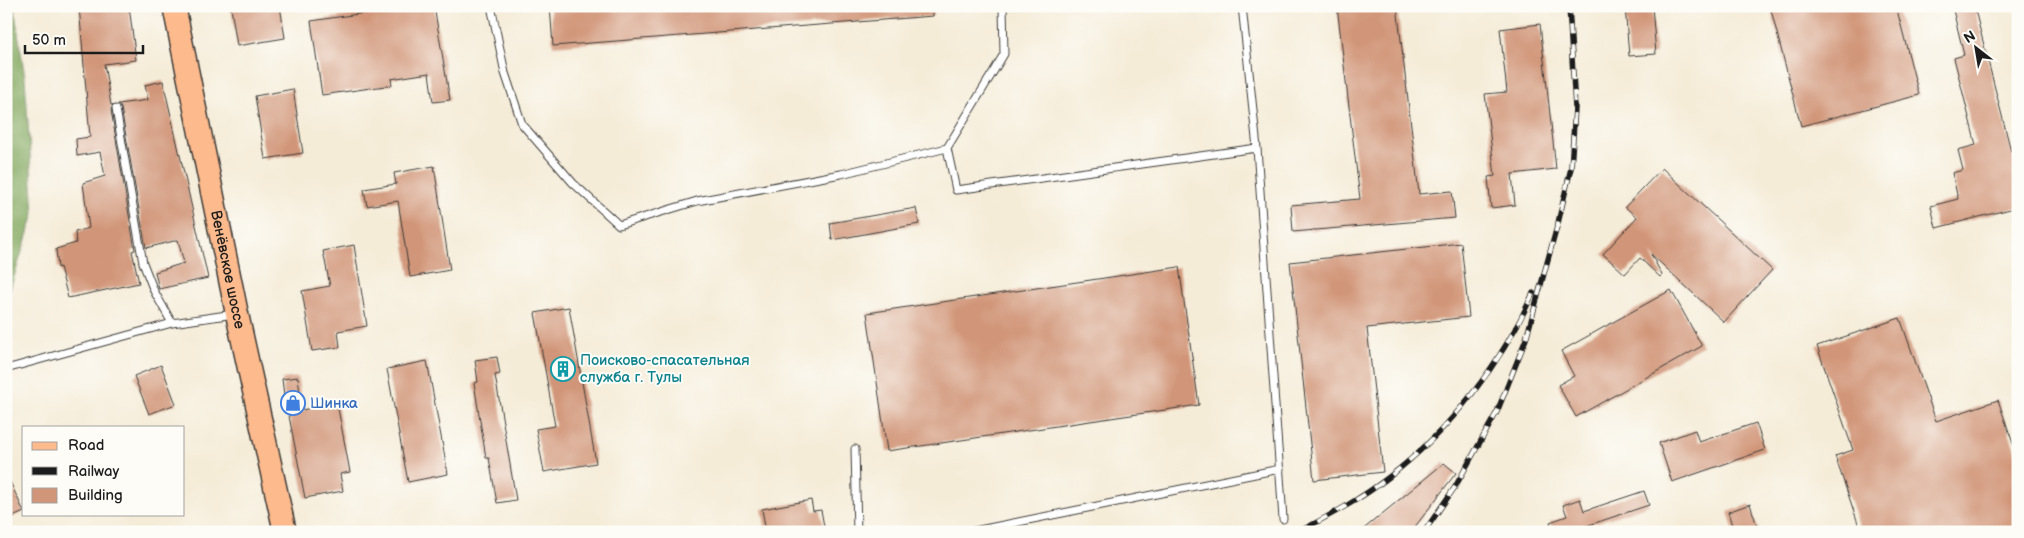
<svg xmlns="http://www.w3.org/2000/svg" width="2024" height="538" viewBox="0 0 2024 538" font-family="'Balsamiq Sans',sans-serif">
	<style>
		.forest { fill: #80a65c; stroke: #4e613c }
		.building { fill: #d19679 }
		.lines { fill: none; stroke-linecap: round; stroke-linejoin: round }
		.lane-casing { stroke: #3d3b38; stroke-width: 9 }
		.primary-casing { stroke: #3d3b38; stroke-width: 25 }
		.lane { stroke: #fff; stroke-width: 7 }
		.primary { stroke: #fcba8d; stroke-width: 22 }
		.rail-casing { stroke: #1c1c1c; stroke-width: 5.5 }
		.rail { stroke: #fdfcf7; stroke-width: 4; stroke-dasharray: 11; stroke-linecap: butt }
		.labels { text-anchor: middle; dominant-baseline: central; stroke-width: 4; stroke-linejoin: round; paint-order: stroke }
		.street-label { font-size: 15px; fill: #1c1c1c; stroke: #fdfcf7 }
		.culture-label { font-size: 15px; fill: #0d838f; stroke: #fdfcf7; text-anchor: start }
		.shop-label { font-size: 15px; fill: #366cbe; stroke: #fdfcf7; text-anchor: start }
	</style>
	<rect width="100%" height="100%" fill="#fdfcf7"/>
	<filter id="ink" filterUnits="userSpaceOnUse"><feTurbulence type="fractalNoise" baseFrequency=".02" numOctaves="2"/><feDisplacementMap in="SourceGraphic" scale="10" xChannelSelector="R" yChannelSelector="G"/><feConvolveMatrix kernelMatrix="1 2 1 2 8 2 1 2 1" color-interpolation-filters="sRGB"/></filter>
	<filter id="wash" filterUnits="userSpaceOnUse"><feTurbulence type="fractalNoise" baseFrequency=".0096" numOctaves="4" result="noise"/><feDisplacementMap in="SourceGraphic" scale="20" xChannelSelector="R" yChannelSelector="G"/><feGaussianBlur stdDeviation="1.12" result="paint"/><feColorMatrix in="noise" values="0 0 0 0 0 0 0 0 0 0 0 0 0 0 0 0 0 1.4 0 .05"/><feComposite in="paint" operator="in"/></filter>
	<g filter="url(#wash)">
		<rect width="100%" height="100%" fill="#f5ecd8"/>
		<path class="forest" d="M6 6H14L25 78 34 214 6 302Z"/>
		<g id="blocks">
			<path class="building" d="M79 6H129L136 60 104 64 111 105H113L111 110 135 250 132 251 139 283 68 298 60 267 58 268 56 249 76 243 75 232 89 228 83 183 105 176 100 152 77 156 76 139 90 137Z
				M240 6H280L285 38 237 46 231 8Z
				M399 6H434L450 100 433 102 429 73 391 79 392 85 322 95 311 21 399 8Z
				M550 6H933V16L553 46Z
				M1337 6H1397L1419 194 1452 191 1455 218 1293 232 1291 205 1360 199Z
				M1625 6H1652L1656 54 1629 56Z
				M1770 6H1896L1919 95 1801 126Z
				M1952 6H1974L2011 151 2018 149V207L1936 228 1931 206 1958 199 1952 173 1963 170 1958 150 1976 145 1954 58 1964 55Z
				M1540 24 1556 169 1512 174 1515 205 1491 208 1488 177 1495 176 1485 94 1507 92 1500 29Z
				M163 81 208 278 159 289 155 272 184 263 178 240 146 248 121 108 118 104 148 100 145 85Z
				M293 89 303 153 265 159 255 96Z
				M434 166 450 270 410 277 398 201 367 206 364 189 396 184 394 173Z
				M1662 168 1772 270 1724 322 1651 254 1662 275 1660 277 1640 258 1625 274 1603 254 1637 217 1625 207Z
				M916 208 919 224 832 240 830 223Z
				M1461 243 1469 317 1367 328 1383 472 1314 480 1290 262Z
				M354 245 367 326 338 331 340 347 312 351 302 291 330 286 323 251Z
				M1179 267 1199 405 887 451 867 313Z
				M1671 290 1702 346 1576 417 1558 385 1574 376 1561 351Z
				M569 307 596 463 544 472 536 429 555 426 535 313Z
				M1900 318 1936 421 1998 400 2018 458V532H1861L1835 456 1853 450 1817 346Z
				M497 357 500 374 495 375 516 500 497 503 489 458H486L474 383 478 382 475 360Z
				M427 361 448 474 408 482 387 369Z
				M161 365 176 404 149 414 134 376Z
				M298 377 302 410 337 403 350 472 340 474 343 491 305 498 288 411H286L282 379Z
				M1756 423 1765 450 1672 482 1659 443 1695 430 1699 442Z
				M1444 463 1456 473 1411 532H1360Z
				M6 473 24 512 6 520Z
				M1644 491 1649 505 1568 532H1553L1550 522 1567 516 1563 505 1580 499 1584 511Z
				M811 500 813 511 821 510 825 532H766L762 509Z
				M1750 504 1759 532H1734L1728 512Z"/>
		</g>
	</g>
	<g filter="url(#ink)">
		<use href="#blocks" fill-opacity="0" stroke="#3d3b38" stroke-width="1"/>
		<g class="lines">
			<defs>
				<path id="lane" d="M491 6 505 73 522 124 573 183 619 225 697 201 841 174 947 148 956 190 1257 148 1242 6
					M116 109 143 263 154 291 172 323
					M947 148 1004 54 1003 6
					M1257 148 1283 519
					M6 369 172 323 234 314
					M855 449 857 532
					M969 532 1280 469"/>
				<g id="primary">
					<path id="s1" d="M174 6 237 314 285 532"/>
				</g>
			</defs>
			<use href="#lane" class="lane-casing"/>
			<use href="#primary" class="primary-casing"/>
			<use href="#lane" class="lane"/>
			<use href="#primary" class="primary"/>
			<defs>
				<path id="rail" d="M1298 532C1329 516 1361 499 1389 477 1450 430 1502 363 1533 293
					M1424 532 1455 487 1497 412 1526 339 1558 223 1571 168 1575 108 1569 6"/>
			</defs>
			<use href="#rail" class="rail-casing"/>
			<use href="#rail" class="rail"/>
		</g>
	</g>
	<defs>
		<symbol id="building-ring" viewBox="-11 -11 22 22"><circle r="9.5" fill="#fdfcf7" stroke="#0f9aa8" stroke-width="1.5"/><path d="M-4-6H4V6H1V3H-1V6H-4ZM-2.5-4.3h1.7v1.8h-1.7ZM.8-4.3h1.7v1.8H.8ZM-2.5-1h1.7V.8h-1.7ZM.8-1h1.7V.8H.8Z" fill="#0f9aa8"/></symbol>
		<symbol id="shop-ring" viewBox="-11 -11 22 22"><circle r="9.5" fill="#fdfcf7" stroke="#3f7fe0" stroke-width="1.5"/><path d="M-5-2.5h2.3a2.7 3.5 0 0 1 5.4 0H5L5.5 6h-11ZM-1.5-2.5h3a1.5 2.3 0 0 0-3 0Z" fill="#3f7fe0"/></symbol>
	</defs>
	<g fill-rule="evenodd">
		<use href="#building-ring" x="549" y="355" width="28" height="28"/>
		<use href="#shop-ring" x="279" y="389" width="28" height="28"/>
	</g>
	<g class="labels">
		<g class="street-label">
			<text stroke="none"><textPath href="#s1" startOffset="269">Венёвское шоссе</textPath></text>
		</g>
		<g class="culture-label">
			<text x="580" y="360">Поисково-спасательная<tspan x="580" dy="17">служба г. Тулы</tspan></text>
		</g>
		<g class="shop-label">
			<text x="310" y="403">Шинка</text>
		</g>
	</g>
	<rect width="2024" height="538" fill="none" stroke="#fdfcf7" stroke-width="25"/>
	<rect x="22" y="426" width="162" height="90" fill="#fdfcf7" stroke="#a3a29f"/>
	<rect x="32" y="442" width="25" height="8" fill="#fcba8d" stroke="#a3a29f"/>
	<text x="68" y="450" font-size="15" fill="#1c1c1c">Road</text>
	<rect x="32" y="467" width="25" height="8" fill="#1c1c1c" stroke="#a3a29f"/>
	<text x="68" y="476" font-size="15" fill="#1c1c1c">Railway</text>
	<rect x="32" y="488" width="25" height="15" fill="#d19679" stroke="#a3a29f"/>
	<text x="68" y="500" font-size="15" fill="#1c1c1c">Building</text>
	<g transform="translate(1976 48) rotate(329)" stroke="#fdfcf7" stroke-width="4" paint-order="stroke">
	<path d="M0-4L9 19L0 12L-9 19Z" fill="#1c1c1c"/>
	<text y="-8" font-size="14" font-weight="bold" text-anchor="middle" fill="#1c1c1c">N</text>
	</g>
	<path d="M25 45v8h118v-8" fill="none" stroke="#1c1c1c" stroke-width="2.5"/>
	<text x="32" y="45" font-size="15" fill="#1c1c1c" stroke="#fdfcf7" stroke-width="4" paint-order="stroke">50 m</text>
</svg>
